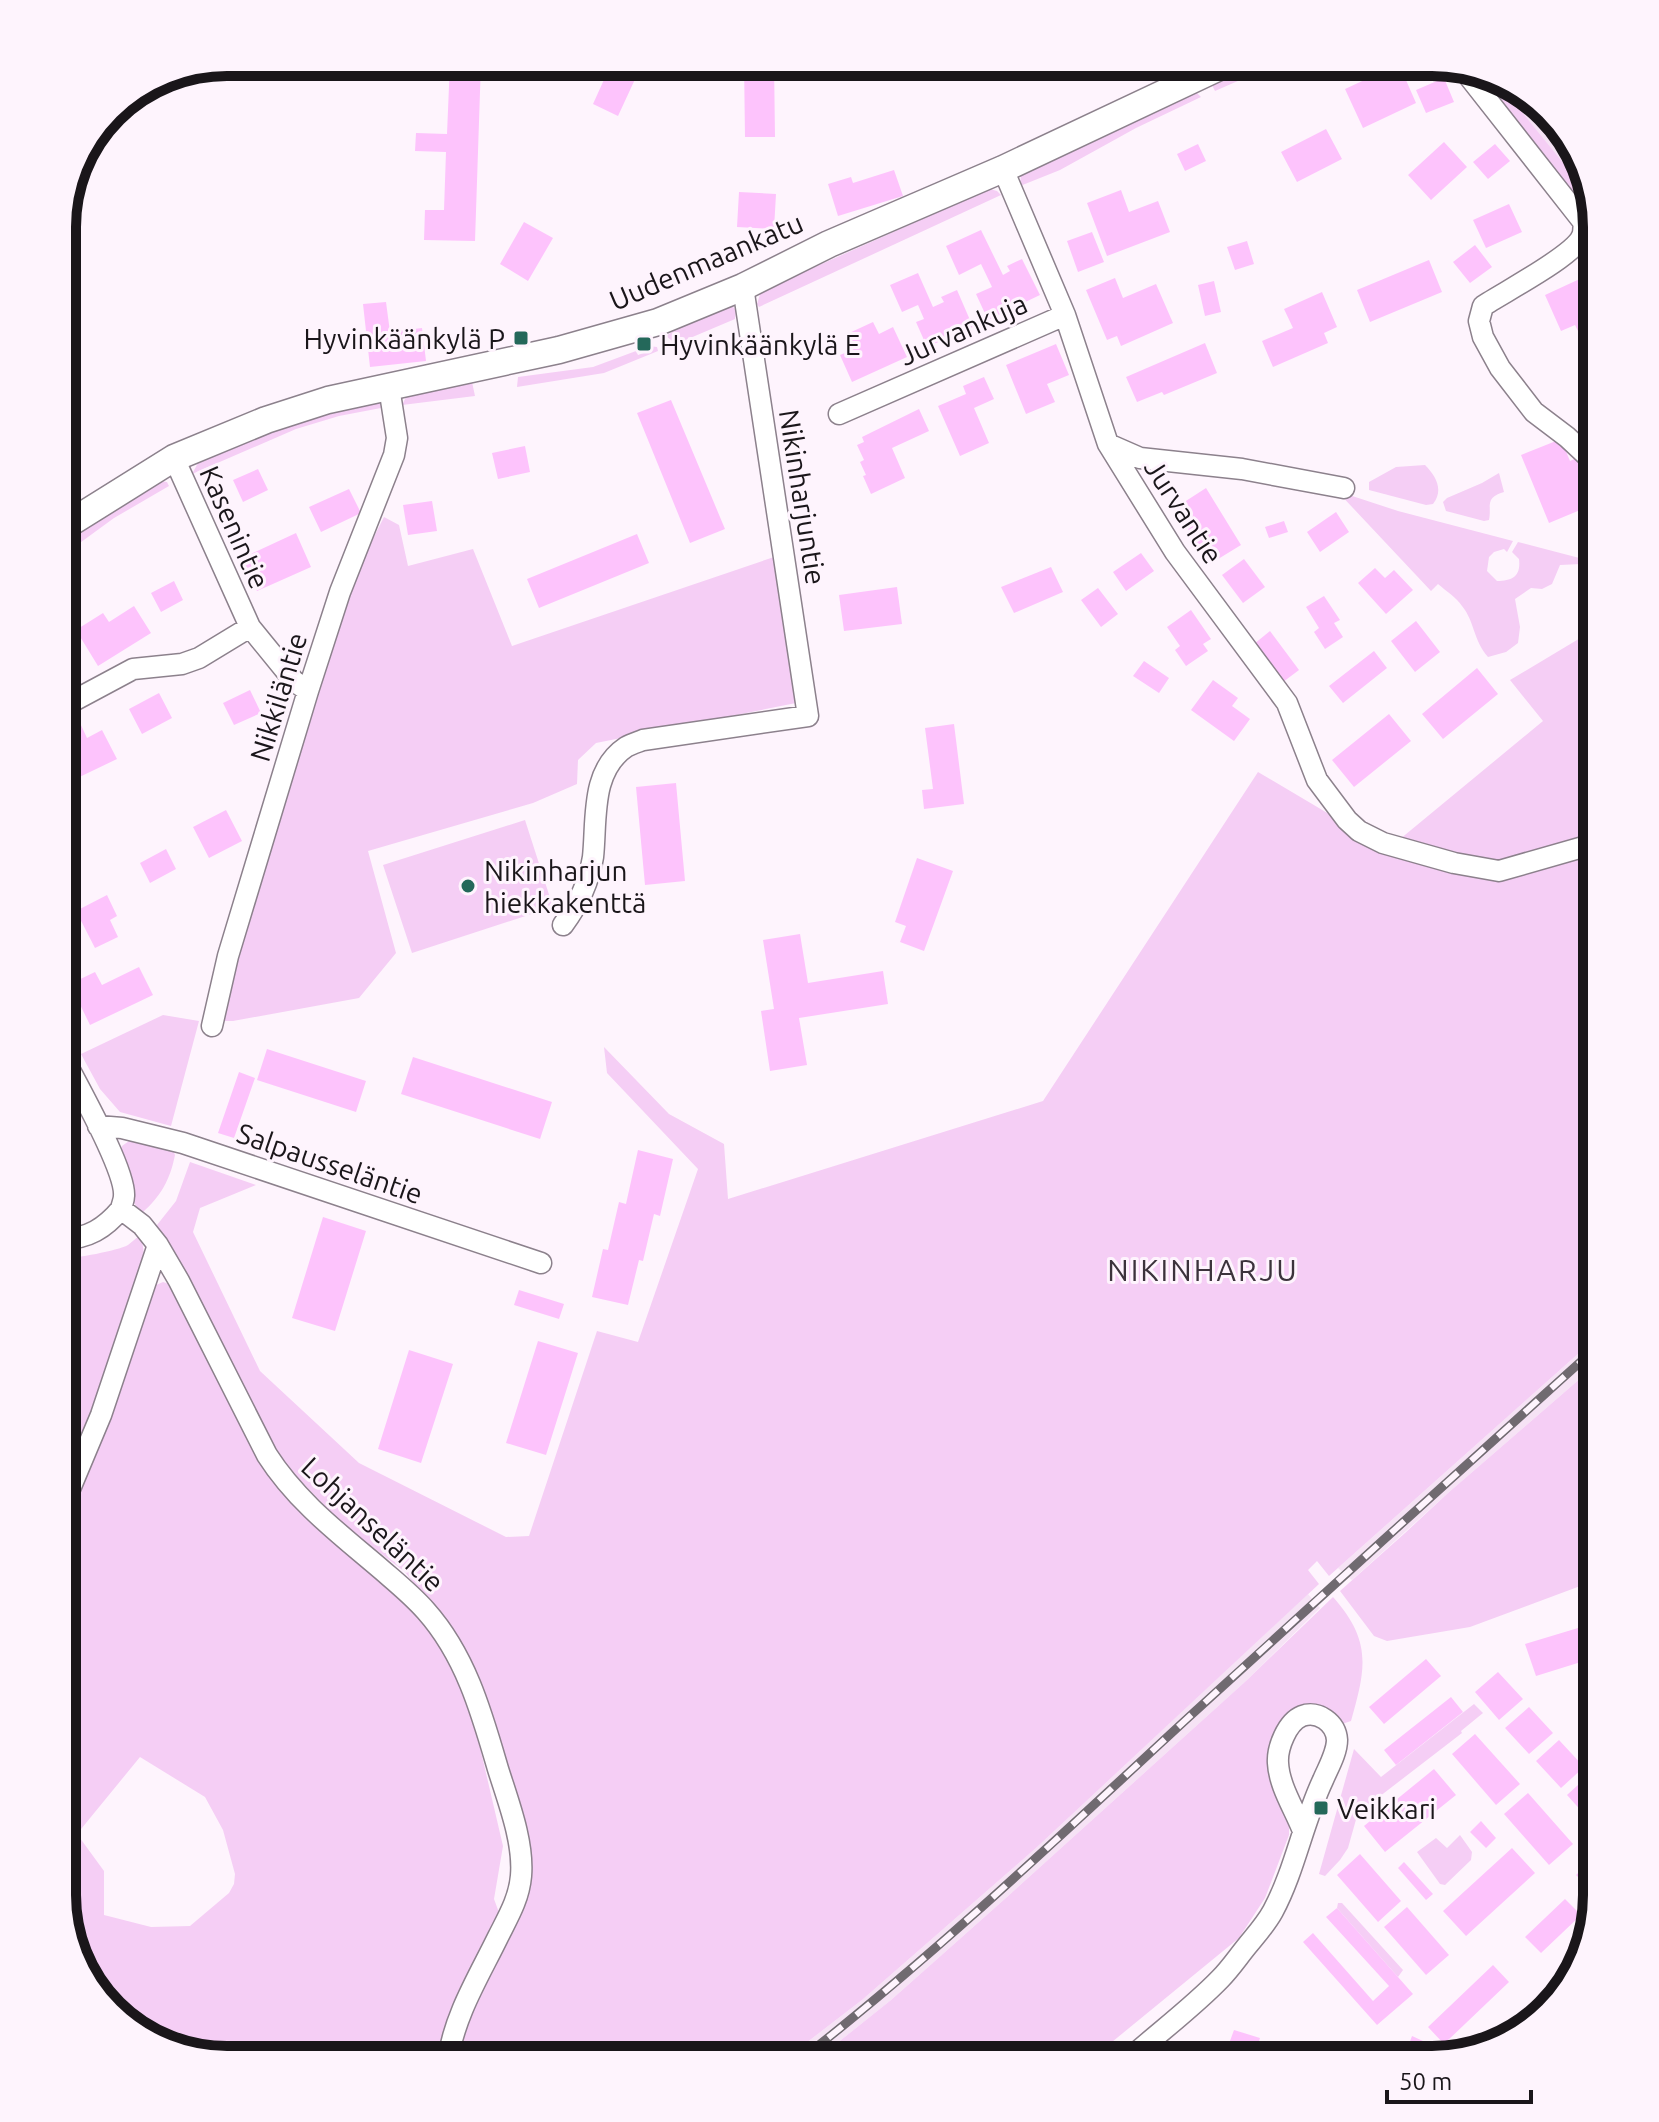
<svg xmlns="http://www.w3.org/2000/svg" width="1659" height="2122" viewBox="0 0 1659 2122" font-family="Ubuntu,sans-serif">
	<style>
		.built { fill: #f6e3f5 }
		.green { fill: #f5cef5; fill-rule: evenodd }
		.building { fill: #fdc3fc }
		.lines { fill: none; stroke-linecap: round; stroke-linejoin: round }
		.minor-casing { stroke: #8c818c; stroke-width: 23 }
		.major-casing { stroke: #8c818c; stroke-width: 29 }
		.minor { stroke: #fff; stroke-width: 20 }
		.major { stroke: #fff; stroke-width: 26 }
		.rail-casing { stroke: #706a70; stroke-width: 9 }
		.rail { stroke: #fef4fd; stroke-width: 6; stroke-dasharray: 18; stroke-linecap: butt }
		.poi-dot { fill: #24685a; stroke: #fef4fd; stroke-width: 3 }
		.labels { text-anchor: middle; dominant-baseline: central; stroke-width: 6; stroke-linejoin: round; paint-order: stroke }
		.street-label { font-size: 28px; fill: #1a161a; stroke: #fef4fd }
		.poi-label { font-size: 28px; fill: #1a161a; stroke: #fef4fd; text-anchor: start }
		.neighbourhood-label { font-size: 30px; letter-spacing: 2px; fill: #3c333c; stroke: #fef4fd }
		.rim { fill: none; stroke: #1a161a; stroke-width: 10 }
	</style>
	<rect width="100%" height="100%" fill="#fef4fd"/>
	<path class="built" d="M1484 75 1515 84 1569 136 1592 211Z
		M1597 1337V1364L1448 1493 1352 1580 1338 1568Z
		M1308 1594 1320 1608 1247 1680 1007 1897 891 2000 816 2060H784L862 2000 1036 1848Z"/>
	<path class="green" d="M1256 62H1281L1215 91 1211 83Z
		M1476 72 1494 78 1573 175 1589 201 1592 209 1586 213Z
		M1196 92 1201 97 1136 128 1060 170 1020 186 1021 174Z
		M990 189 997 191 1001 195 759 307 757 304 761 291Z
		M728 307H733L736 310 735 319 676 344 666 336 684 324Z
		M648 346 657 347 658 351 604 373 517 387 518 377 593 367 636 351 638 355 649 351Z
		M472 382 475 396 402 405 407 395Z
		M375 401 380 403 381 408 339 416 296 429 192 474 198 463 205 459C261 435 316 415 375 401Z
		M1425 465C1436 476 1444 490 1433 504L1426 505 1369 490V482L1396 467Z
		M1499 473 1504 492C1484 498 1492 506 1489 520L1484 521 1446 511 1443 502 1447 498 1482 483Z
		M160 481 167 482 169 486 114 518 62 556V542Z
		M1337 491 1398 511 1513 541 1507 552 1504 549 1494 552 1489 557 1487 571 1497 581C1513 581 1521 576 1519 559L1512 552 1518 542 1587 560 1581 564 1560 565 1552 584 1542 589 1531 588 1515 599 1520 627 1518 643 1506 652 1488 657C1473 640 1475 622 1462 606 1456 597 1446 591 1438 584L1431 591Z
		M384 517 399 525 408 566 473 549 512 646 777 556 796 703 596 743 578 760 577 784 533 803 368 851 396 953 359 998 233 1021H219L345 594Z
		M1597 628V1337L1329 1576 1317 1561 1308 1570 1319 1584 1036 1848 862 2000 784 2060H457L473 2008 530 1858 454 1633 405 1572 341 1523 281 1460 157 1225 176 1201 190 1162 256 1185 200 1208 193 1232 260 1371 359 1463 506 1537 529 1536 597 1331 638 1342 698 1169 607 1073 604 1047 669 1114 724 1144 728 1199 1043 1101 1258 772 1388 849 1543 721 1510 680Z
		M525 820 553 907 412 953 383 865Z
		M163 1015 199 1021 171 1126 120 1112 100 1089 81 1054Z
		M144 1139 173 1150 175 1155C170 1180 161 1196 142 1213L134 1203 135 1192 121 1152 122 1146 129 1141Z
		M139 1236C145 1246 144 1256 143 1268L115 1351 62 1491V1259C76 1258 117 1251 128 1245 131 1243 136 1238 139 1236Z
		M163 1282 172 1285 250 1441 424 1620 445 1648 468 1696 503 1846 494 1899 501 1918 440 2060H226L145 2038 90 1986 62 1895V1531L94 1455 152 1294 156 1285ZM140 1757 205 1797 223 1830 235 1874 234 1884 229 1893 190 1926 151 1927 104 1915V1871L77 1834Z
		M1597 1364V1582L1583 1585 1470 1627 1387 1641 1374 1636 1340 1591 1405 1533 1448 1493Z
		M1333 1597C1372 1641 1366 1668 1351 1721L1342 1724 1335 1714 1317 1705H1305L1293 1709 1285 1718 1269 1751 1268 1768 1271 1781 1280 1799 1289 1823V1835L1265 1898 1239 1938 1090 2060H816L891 2000 1007 1897 1247 1680Z
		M1474 1704 1483 1713 1461 1731 1462 1733 1375 1800 1357 1816 1348 1848 1340 1860 1325 1876 1319 1874 1354 1749 1381 1777Z
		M1460 1835 1472 1852 1471 1860 1445 1885 1440 1884 1417 1852 1436 1838 1447 1848Z
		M1338 1903H1342L1403 1970 1398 1977 1337 1908Z"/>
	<path class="building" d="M450 62H481L475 241 424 240 425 210H444L446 152 415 151 416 133 447 134Z
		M612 62H643L618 116 593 104Z
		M744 62H774L775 137H745Z
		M961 62H995V63L964 72Z
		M998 62H1032L1033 66 1002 76Z
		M1399 64 1416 103 1363 128 1345 89Z
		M1444 78 1454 102 1426 113 1416 90Z
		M1541 109 1569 136 1575 153 1540 110Z
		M1326 129 1342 159 1297 182 1281 152Z
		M1444 142 1467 167 1431 200 1408 175Z
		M1198 144 1206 161 1185 171 1177 154Z
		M1495 144 1510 161 1488 179 1473 162Z
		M894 170 903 196 838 216 828 184 851 177 853 183Z
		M1121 190 1129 212 1158 201 1170 232 1107 256 1087 203Z
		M739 192 776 194 774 229 737 227Z
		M1509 204 1522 232 1486 248 1473 220Z
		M524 222 553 238 528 281 500 264Z
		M981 230 1003 275 1010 271 1007 266 1022 259 1040 295 988 320 976 294 992 287 981 264 959 275 946 246Z
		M1092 232 1104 262 1078 272 1067 241Z
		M1247 241 1254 264 1235 270 1227 247Z
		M1475 245 1492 267 1470 283 1453 262Z
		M1429 260 1442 292 1370 322 1357 290Z
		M1597 271V327L1580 335 1575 325 1561 331 1545 295Z
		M918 273 933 307 944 302 941 297 957 290 973 327 927 347 916 322 924 319 918 305 902 312 890 285Z
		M1115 278 1123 298 1156 284 1173 323 1121 346 1117 336 1107 340 1086 290Z
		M1214 281 1221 312 1205 316 1198 285Z
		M1322 292 1337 327 1324 333 1328 343 1273 367 1262 341 1293 328 1284 309Z
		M386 302 390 332 422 328 426 361 370 367 363 304Z
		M873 322 879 334 893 327 907 357 852 382 840 355 854 349 847 334Z
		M1205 343 1217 373 1164 395 1162 392 1137 402 1126 377Z
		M1056 344 1069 375 1047 384 1055 402 1026 414 1006 365Z
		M984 377 994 399 974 408 989 443 960 456 938 406 966 394 963 386Z
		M671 400 725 529 690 543 637 413Z
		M919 409 929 431 892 448 905 478 871 494 863 476 866 475 860 462 864 460 857 445 864 442 862 437Z
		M62 438 74 453 62 462Z
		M1561 439 1570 461 1581 456 1597 496V503L1549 523 1521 455Z
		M525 446 530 472 498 479 492 453Z
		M258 469 268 490 243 502 233 480Z
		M1206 488 1241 545 1210 564 1175 508Z
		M349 489 361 513 321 532 309 507Z
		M432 501 437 531 408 535 403 505Z
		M1336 512 1349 532 1320 552 1307 532Z
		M1284 521 1288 532 1269 538 1265 527Z
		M296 533 311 567 257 591 242 558Z
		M637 534 649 563 539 608 527 579Z
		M1141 553 1154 571 1126 591 1113 572Z
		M1244 559 1265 587 1243 603 1222 575Z
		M1051 567 1063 592 1014 613 1001 587Z
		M1375 568 1385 578 1394 570 1413 590 1386 614 1358 583Z
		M174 581 183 600 161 612 151 593Z
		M897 587 902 624 844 631 839 595Z
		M1098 588 1118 614 1101 627 1081 600Z
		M1324 596 1340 620 1334 623 1343 637 1325 649 1314 632 1319 628 1306 607Z
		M134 606 151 633 98 666 76 630 103 613 109 622Z
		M1191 610 1211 639 1203 644 1208 651 1186 666 1175 650 1180 646 1167 627Z
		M1416 621 1440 652 1415 672 1391 641Z
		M1270 631 1299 670 1283 682 1254 644Z
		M62 636 74 658 67 662 73 673 62 679Z
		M1374 651 1387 668 1343 703 1329 686Z
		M1144 661 1169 678 1159 693 1133 676Z
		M1477 668 1498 694 1443 739 1422 714Z
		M1213 680 1238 698 1232 706 1250 719 1234 741 1191 710Z
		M250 690 261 713 234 725 223 703Z
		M159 693 172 718 142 734 129 709Z
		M1389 714 1411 741 1354 787 1332 760Z
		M80 723 87 738 102 730 117 759 67 783 62 773V732Z
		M954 724 964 804 924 809 922 790 933 789 925 728Z
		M676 783 685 881 645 885 636 787Z
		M226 810 242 841 209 858 193 827Z
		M166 849 176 869 150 883 140 863Z
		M917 858 953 871 924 951 900 942 906 926 895 922Z
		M107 895 117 916 110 920 118 937 95 948 76 911Z
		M800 934 808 983 883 971 888 1004 799 1018 807 1065 770 1071 761 1011 774 1009 763 940Z
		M139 967 153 995 90 1025 70 984 95 972 102 985Z
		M267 1049 366 1081 356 1112 257 1080Z
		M413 1057 552 1102 540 1139 401 1094Z
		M239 1072 255 1078 234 1138 218 1133Z
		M638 1150 673 1159 660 1216 654 1214 643 1261 639 1260 628 1305 592 1297 603 1249 608 1250 619 1202 626 1204Z
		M323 1217 366 1231 335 1331 292 1318Z
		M519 1290 564 1304 559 1319 514 1305Z
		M538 1341 578 1353 546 1455 506 1443Z
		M409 1350 453 1364 421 1463 378 1449Z
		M1588 1625 1597 1651V1657L1536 1676 1525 1644Z
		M1426 1659 1441 1676 1384 1724 1369 1707Z
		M1498 1672 1523 1699 1499 1720 1475 1692Z
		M1451 1697 1463 1712 1396 1765 1384 1750Z
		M1529 1707 1553 1733 1529 1754 1505 1728Z
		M1475 1734 1520 1784 1496 1805 1452 1754Z
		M1559 1740 1584 1767 1561 1788 1536 1761Z
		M1434 1769 1456 1795 1385 1852 1364 1826Z
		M1590 1774 1597 1781V1822L1594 1825 1567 1795Z
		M1528 1793 1573 1844 1549 1865 1504 1814Z
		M1481 1821 1496 1838 1486 1848 1470 1832Z
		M1512 1848 1535 1873 1466 1936 1443 1911Z
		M1360 1854 1401 1901 1378 1922 1337 1875Z
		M1597 1855V1896L1576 1875Z
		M1404 1862 1433 1894 1426 1900 1398 1868Z
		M1565 1899 1581 1915 1541 1953 1525 1937Z
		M1407 1907 1449 1955 1426 1975 1384 1927Z
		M1337 1908 1413 1994 1377 2025 1303 1942 1313 1933 1373 2001 1389 1986 1326 1917Z
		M1493 1965 1509 1982 1444 2044 1428 2027Z
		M1234 2030 1260 2038 1253 2060H1223Z
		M1412 2036 1423 2041 1416 2056 1406 2052Z"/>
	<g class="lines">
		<defs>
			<path id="minor" d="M1463 69 1584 223C1583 227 1584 232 1582 236 1574 256 1504 292 1483 306L1479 321 1483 337 1500 368 1534 412 1567 437 1597 465
				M1003 169 1065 315 1108 444 1175 552 1287 703 1317 780 1347 820 1359 831 1383 843 1454 863 1499 871 1597 843
				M839 414 1065 315
				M1108 444 1140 458 1242 469 1344 488
				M174 458 250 627 294 681 308 691
				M62 707 133 669 182 664 199 658 250 627
				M563 925C578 905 589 882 593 857 597 821 590 771 626 747 631 744 638 742 643 740L808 716 743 287
				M212 1026 228 956 308 691 340 592 394 455 397 438 389 387
				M62 1055C76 1083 126 1170 124 1196 124 1200 122 1204 121 1209L142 1225 158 1245 179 1281 267 1455C297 1502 341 1535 382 1570 397 1583 413 1596 426 1611 466 1656 482 1714 498 1769 508 1801 524 1842 521 1876 519 1899 508 1917 498 1937 479 1976 454 2016 448 2060
				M98 1126 122 1128 183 1143 541 1263
				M62 1239C88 1239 105 1228 121 1209
				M62 1508 101 1415 158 1245
				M1128 2060C1158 2033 1192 2008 1220 1979 1230 1969 1238 1957 1247 1946 1256 1935 1266 1924 1273 1911 1295 1870 1303 1822 1323 1780 1328 1768 1337 1753 1337 1740 1336 1723 1318 1710 1302 1716 1287 1722 1277 1748 1278 1763 1279 1786 1295 1810 1303 1831"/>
			<path id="major" d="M62 528 174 458 266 420 328 400 559 350 658 322 743 287 829 244 1003 169 1230 62"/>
		</defs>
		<use href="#minor" class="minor-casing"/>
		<use href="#major" class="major-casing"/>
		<use href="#minor" class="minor"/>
		<use href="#major" class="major"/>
		<defs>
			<path id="rail" d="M800 2060C937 1953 1062 1834 1190 1716 1325 1592 1461 1470 1597 1347"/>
		</defs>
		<use href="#rail" class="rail-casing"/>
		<use href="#rail" class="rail"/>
	</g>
	<g class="poi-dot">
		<rect x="513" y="330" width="16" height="16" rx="4"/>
		<rect x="636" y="336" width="16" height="16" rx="4"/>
		<circle cx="468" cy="886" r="8"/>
		<rect x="1313" y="1800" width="16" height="16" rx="4"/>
	</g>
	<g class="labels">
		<g class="street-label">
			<text transform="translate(706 261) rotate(-23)">Uudenmaankatu</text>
			<text transform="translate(963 329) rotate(-24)">Jurvankuja</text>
			<text transform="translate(803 497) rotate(81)">Nikinharjuntie</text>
			<text transform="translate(1184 511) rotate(57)">Jurvantie</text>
			<text transform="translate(235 527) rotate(66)">Kasenintie</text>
			<text transform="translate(278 697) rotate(-73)">Nikkiläntie</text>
			<text transform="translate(330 1163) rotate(19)">Salpausseläntie</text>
			<text transform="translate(373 1524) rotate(43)">Lohjanseläntie</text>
		</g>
		<g class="poi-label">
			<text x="505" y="338" text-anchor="end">Hyvinkäänkylä P</text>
			<text x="660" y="344">Hyvinkäänkylä E</text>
			<text x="484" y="870">Nikinharjun<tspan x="484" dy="32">hiekkakenttä</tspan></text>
			<text x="1337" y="1808">Veikkari</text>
		</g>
		<g class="neighbourhood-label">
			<text x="1203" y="1270">NIKINHARJU</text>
		</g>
	</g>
	<path d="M0 0H1659V2122H0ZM227 76H1432A151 151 0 0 1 1583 227V1895A151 151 0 0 1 1432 2046H227A151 151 0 0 1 76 1895V227A151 151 0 0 1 227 76Z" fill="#fef4fd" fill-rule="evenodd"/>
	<path class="rim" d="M227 76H1432A151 151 0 0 1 1583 227V1895A151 151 0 0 1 1432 2046H227A151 151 0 0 1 76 1895V227A151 151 0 0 1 227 76Z"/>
	<path d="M1387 2090v12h144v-12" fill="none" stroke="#1a161a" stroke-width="4"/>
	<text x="1399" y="2090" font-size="24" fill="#1a161a" stroke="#fef4fd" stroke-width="6" paint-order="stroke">50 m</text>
</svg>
